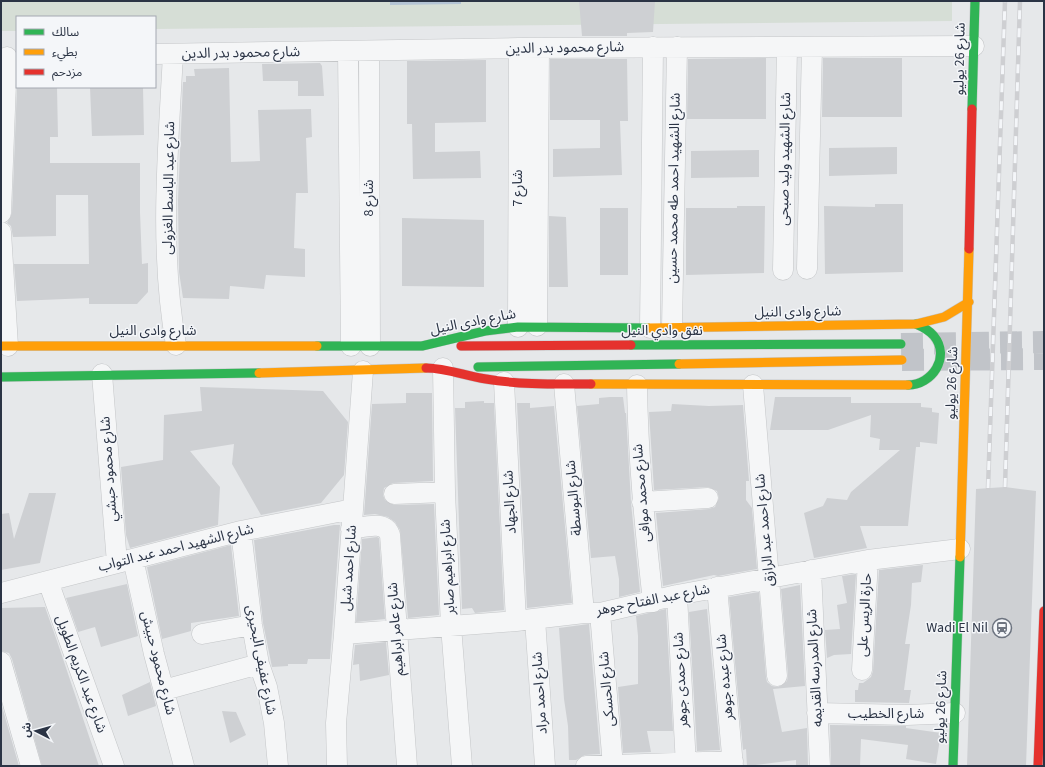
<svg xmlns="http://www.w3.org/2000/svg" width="1045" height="767" viewBox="0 0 1045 767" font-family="'Source Sans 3','Noto Sans Arabic',sans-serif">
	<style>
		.green { fill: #d6ded6 }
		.water { fill: #b4c4d5 }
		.building { fill: #ced0d3 }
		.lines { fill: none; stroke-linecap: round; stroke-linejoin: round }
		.secondary-tunnel { stroke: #c1c4c9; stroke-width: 22; stroke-dasharray: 22 11; stroke-linecap: butt }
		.street-casing { stroke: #c4c6c8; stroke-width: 21 }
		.fast-casing { stroke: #c4c6c8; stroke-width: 10 }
		.slow-casing { stroke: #c4c6c8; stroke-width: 10 }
		.jam-casing { stroke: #c4c6c8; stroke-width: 10 }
		.street { stroke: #f5f6f7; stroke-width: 20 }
		.fast { stroke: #30b455; stroke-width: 9 }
		.slow { stroke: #ff9f0a; stroke-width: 9 }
		.jam { stroke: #e5322d; stroke-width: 9 }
		.rail-casing { stroke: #cecfd2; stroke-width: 4.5 }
		.rail { stroke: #f4f6f9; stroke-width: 3; stroke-dasharray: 9; stroke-linecap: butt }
		.labels { text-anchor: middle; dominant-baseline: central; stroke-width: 3; stroke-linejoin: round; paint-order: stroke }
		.street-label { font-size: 14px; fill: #2b3445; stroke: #f4f6f9 }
		.poi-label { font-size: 14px; fill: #2b3445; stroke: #f4f6f9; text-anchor: end }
	</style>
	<rect width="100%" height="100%" fill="#e6e8ea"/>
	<path class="green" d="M1 1H952V21L155 29V17H17V31H1Z"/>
	<path class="water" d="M390 1H461V4L390 5Z"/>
	<path class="building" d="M579 1H655L653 32 627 33V36H582Z
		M766 58V119H687L688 59Z
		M823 58H902V117H822Z
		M550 59H627L628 121H620L622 175 553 177V149L600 148V120H550Z
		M486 60V122L435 123V152L480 151 481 178 413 179 412 124H407V61Z
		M320 63 322 66 324 96H298V81H263L262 64Z
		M229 68 231 162 260 161 258 110 311 109 312 137 306 138 308 193H296L294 248 305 249V277L266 275 264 289 230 286 229 299 183 298 179 272 178 200 183 82H186V76H195L194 69Z
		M17 87H57L58 137H50V163H140V212L142 264 148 263V292L137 304H89V298L17 301 14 264H89L88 195H56V236L13 237 11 226 7 223 12 213Z
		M90 87H143L144 135 92 136Z
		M897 147V174L829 176V148Z
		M759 150V177L691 178V151Z
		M875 204H903V272L825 274 824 206 875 207Z
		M737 206H765L764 273 686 275V208H737Z
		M600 208H628V275H600Z
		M549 216 566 217 568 287H549Z
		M402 218 484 220V287L402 286Z
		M200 387 323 391 348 422 344 475 321 503 261 515 232 464 234 444 190 451 220 487 218 525 130 548 126 535 121 467 163 460 164 415 202 411Z
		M406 393H432L433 481 393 483 384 488 383 495 385 500 394 505 434 504 439 615 408 618 400 530 395 522 388 517 375 514 364 515 372 404 406 403Z
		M610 397H623L625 413H626L631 503 640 592 619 597V579L615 556 591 558 577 406 599 404V398Z
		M775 397H851V403H921V407L932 408V412L939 413 937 444 920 442V447H916L908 526H860L867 548 814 558 804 513 823 506 827 498 847 500 851 492 900 450H879L880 439 870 437 871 415 828 430H770Z
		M484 401V403H494L504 610 475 613 472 608 462 609 455 408H465V402Z
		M517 403H530V408L554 406 572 603 527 608Z
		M672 404 709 406 743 405 749 481H746V500L752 508 757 569 718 576 714 575 663 586 656 513 709 509 715 507 719 498 717 491 708 487 654 490 649 412 671 411Z
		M1005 487 1036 491 1026 766H967L976 489Z
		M29 493H56L40 563 1 570V514L9 513 14 539Z
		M334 525H340L330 659H308L307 664H288V666L272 667 263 623 254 540Z
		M377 537 379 538 385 619 356 622 362 539Z
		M231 545 239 616 191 623V631L162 639 147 567Z
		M923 565 921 582 912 583 911 605 905 644H910L904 690H911L909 703 855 702V690H858L859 683H863L871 677 873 671 879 570Z
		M856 574 851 654 834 655 827 658 825 630 840 629 837 605 847 603 842 576Z
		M127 584 138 636 101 647 95 627 78 632 66 598Z
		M800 585 805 686 773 689 782 732 807 728 808 766H796V760L747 766 746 749 743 750 729 597 759 592 766 677 767 682 772 686 778 687 787 681 788 675 781 589Z
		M45 607 56 638 99 766H42L12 659 9 653 1 651V608Z
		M666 609 673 731H647L651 752 623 753 618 687 638 684V636L636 616Z
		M707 609 720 750 697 751 689 612Z
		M589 624 600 754 585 755 576 760H569L568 726 564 699 559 628Z
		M386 642 389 675 360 681 359 664 353 665 355 645Z
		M150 682 156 706 128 716 122 695Z
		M1 703 19 766H1Z
		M222 711 236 712 246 735 230 743Z
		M830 725 906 726V728L941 733 936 764 906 759 908 745 861 739 860 766H831Z"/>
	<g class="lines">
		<path class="secondary-tunnel" d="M901 344 1044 342
			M902 360 1044 359"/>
		<defs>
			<path id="street" d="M348 51 351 346
				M369 51 370 346
				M155 54 519 48 974 46
				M173 54C168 151 159 249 176 345
				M1 213 7 57
				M1 232 8 346
				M807 269 812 47
				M783 270 787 47
				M537 326 539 48
				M518 327 519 48
				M650 328 653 47
				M672 328 677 47
				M443 368 445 492 451 626 462 766
				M102 374 117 563
				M504 382 516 621
				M564 384 584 613
				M637 385C638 458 645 529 653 602
				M753 385 777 676
				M394 494 445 492
				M642 502 708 498
				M351 529C365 527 385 520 390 535L407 766
				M241 531 252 625 259 664 267 687 274 723 278 766
				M133 559 154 654 184 766
				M811 570 820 766
				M48 581 114 766
				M717 587 733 766
				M1 593 241 531 353 509
				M677 595 686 766
				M600 613 613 766
				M535 619 545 766
				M202 634 252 625
				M344 634 516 621 584 613H600L677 595 868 560 960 549
				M1 662 31 766
				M862 670 868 560
				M164 690 259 664
				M817 713 907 715 955 713
				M337 766 336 723 344 634 363 371
				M586 766 733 761"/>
			<path id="fast" d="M972 109 975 1
				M631 345 901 344
				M317 346H422L485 331 518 327 648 328
				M478 367 679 364
				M1 377 259 373
				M908 385C932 385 951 357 934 336 929 330 923 327 916 324
				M953 766 960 557"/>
			<path id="slow" d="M648 328 916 324 944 317 969 302
				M1 346H317
				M679 364 902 360
				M259 373 426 368
				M591 384 908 385
				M960 557 969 249"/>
			<path id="jam" d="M969 249 972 109
				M461 346 631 345
				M426 368C447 368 465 376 486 379 521 385 556 384 591 384
				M1038 766 1044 611"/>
		</defs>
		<use href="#street" class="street-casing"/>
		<use href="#fast" class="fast-casing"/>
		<use href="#slow" class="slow-casing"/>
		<use href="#jam" class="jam-casing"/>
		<use href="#street" class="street"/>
		<use href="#fast" class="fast"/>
		<use href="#slow" class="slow"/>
		<use href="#jam" class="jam"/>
		<defs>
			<path id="rail" d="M1005 487 1020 1
				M988 488 1005 1"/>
		</defs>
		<use href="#rail" class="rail-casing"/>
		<use href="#rail" class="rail"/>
	</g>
	<defs>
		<symbol id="station-ring" viewBox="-11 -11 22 22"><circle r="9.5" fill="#f4f6f9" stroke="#6c737f" stroke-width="1.5"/><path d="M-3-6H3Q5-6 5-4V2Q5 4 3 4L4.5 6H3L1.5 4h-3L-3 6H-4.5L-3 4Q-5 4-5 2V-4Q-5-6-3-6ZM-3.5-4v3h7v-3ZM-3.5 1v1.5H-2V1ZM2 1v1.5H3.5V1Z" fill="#6c737f"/></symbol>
	</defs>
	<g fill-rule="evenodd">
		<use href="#station-ring" x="991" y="617" width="22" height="22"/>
	</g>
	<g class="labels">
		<g class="street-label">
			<text transform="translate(565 48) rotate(-1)">شارع محمود بدر الدين</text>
			<text transform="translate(241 53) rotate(-1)">شارع محمود بدر الدين</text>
			<text transform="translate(960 59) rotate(-89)">شارع 26 يوليو</text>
			<text transform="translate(785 159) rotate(-89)">شارع الشهيد وليد صبحى</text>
			<text transform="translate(169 188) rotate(-89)">شارع عبد الباسط الغزولى</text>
			<text transform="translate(518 188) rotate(-90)">شارع 7</text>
			<text transform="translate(674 188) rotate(-89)">شارع الشهيد احمد طه محمد حسين</text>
			<text transform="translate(369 198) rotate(-90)">شارع 8</text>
			<text transform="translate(798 312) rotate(-1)">شارع وادى النيل</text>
			<text transform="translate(473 322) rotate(-11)">شارع وادى النيل</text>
			<text x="153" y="331">شارع وادى النيل</text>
			<text x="662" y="331">نفق وادي النيل</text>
			<text transform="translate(952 383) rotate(-88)">شارع 26 يوليو</text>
			<text transform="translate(109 469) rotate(-94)">شارع محمود حبشي</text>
			<text transform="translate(642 493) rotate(-95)">شارع محمد موافى</text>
			<text transform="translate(574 498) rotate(-95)">شارع البوسطة</text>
			<text transform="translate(510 502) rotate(-93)">شارع الجهاد</text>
			<text transform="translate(765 530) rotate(-95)">شارع احمد عبد الرازق</text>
			<text transform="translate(176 548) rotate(-14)">شارع الشهيد احمد عبد التواب</text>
			<text transform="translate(448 567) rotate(-93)">شارع ابراهيم صابر</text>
			<text transform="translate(349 568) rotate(-86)">شارع احمد شبل</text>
			<text transform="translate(653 600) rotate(-11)">شارع عبد الفتاح جوهر</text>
			<text transform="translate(865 615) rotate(-87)">حارة الريس على</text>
			<text transform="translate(396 629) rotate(-94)">شارع عامر ابراهيم</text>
			<text transform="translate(261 660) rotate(79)">شارع عفيفى البحيرى</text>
			<text transform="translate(158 663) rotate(76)">شارع محمود حبيش</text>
			<text transform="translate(815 668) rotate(-93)">شارع المدرسه القديمه</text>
			<text transform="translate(81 674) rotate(70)">شارع عبد الكريم الطويل</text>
			<text transform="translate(725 677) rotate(-95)">شارع عبده جوهر</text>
			<text transform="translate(681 680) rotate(-93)">شارع حمدى جوهر</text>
			<text transform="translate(607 689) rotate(-95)">شارع الحسكى</text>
			<text transform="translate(540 693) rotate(-94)">شارع احمد مراد</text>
			<text transform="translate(941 707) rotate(-88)">شارع 26 يوليو</text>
			<text x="886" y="714">شارع الخطيب</text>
		</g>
		<g class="poi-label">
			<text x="988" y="628">Wadi El Nil</text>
		</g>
	</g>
	<rect width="1045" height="767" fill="none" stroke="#2b3445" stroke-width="4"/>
	<rect x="16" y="16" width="140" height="72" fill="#f4f6f9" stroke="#a4a8b1"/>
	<rect x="24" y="29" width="20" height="6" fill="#30b455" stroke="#a4a8b1"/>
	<text x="52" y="36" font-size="12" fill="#2b3445">سالك</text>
	<rect x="24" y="49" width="20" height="6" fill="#ff9f0a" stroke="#a4a8b1"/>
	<text x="52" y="56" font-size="12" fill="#2b3445">بطيء</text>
	<rect x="24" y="69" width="20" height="6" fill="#e5322d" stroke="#a4a8b1"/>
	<text x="52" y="76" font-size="12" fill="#2b3445">مزدحم</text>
	<g transform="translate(36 731) rotate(276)" stroke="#f4f6f9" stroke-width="3" paint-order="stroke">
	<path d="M0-3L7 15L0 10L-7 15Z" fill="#2b3445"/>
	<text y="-6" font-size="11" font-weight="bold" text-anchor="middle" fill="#2b3445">ش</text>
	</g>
</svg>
